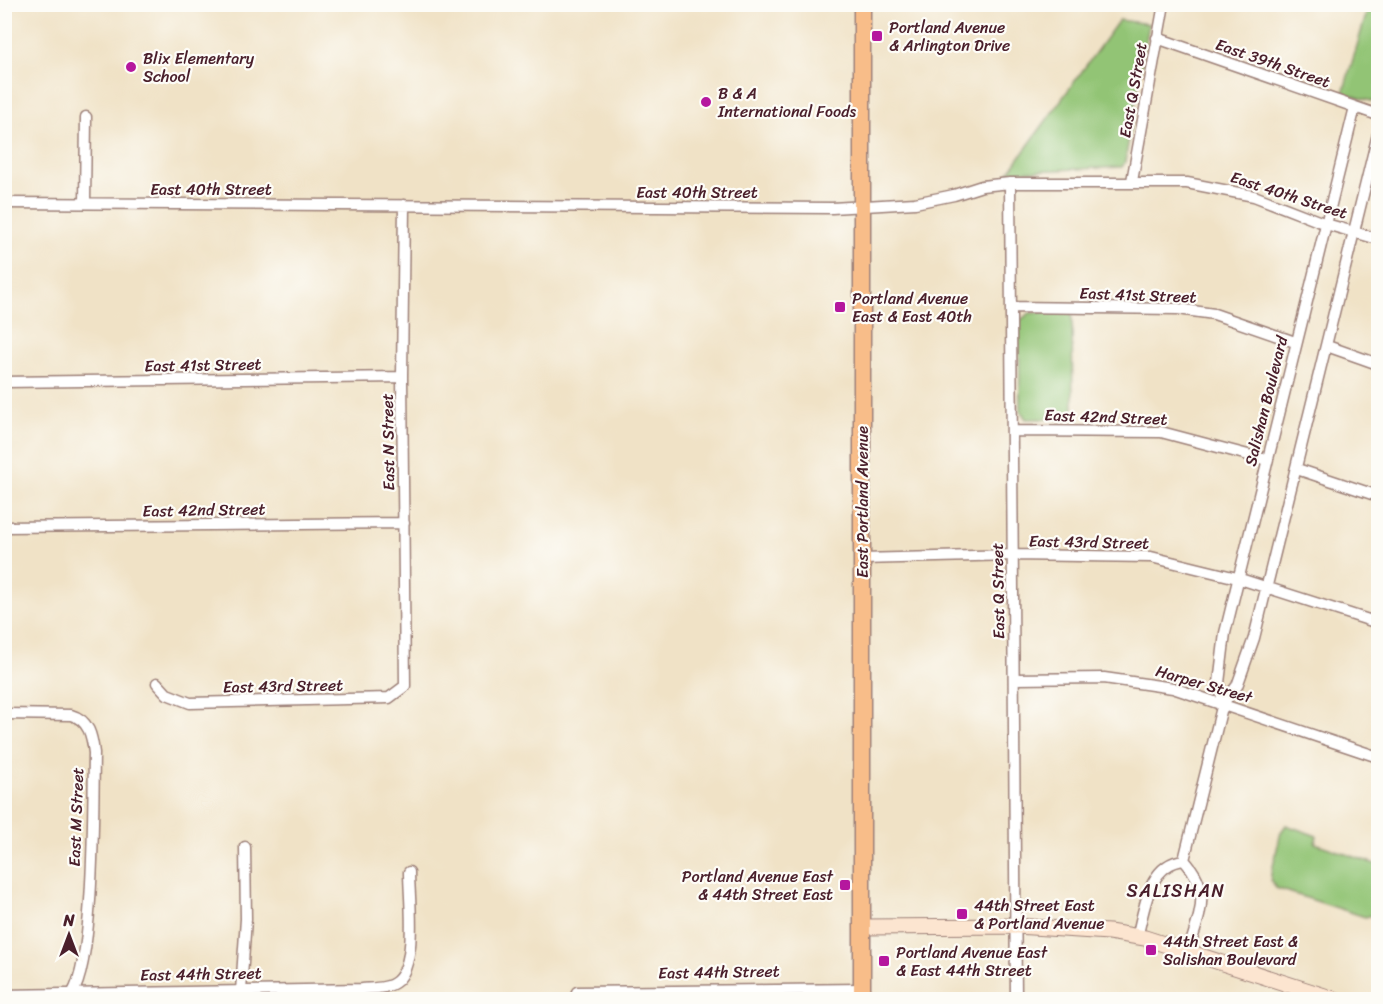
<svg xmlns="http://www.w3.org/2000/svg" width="1383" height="1004" viewBox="0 0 1383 1004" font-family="Sriracha,sans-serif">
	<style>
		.green { fill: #92c475; stroke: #6e7250; stroke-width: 1.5 }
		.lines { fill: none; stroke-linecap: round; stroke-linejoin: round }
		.street-casing { stroke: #9d8078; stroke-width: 13 }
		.secondary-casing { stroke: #9d8078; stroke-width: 17 }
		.primary-casing { stroke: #9d8078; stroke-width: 19 }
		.street { stroke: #fff; stroke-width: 10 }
		.secondary { stroke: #fce5d0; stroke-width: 15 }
		.primary { stroke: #f8bd89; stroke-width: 16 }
		.poi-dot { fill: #b5179e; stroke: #fdfcf7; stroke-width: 2 }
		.labels { text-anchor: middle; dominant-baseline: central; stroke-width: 4.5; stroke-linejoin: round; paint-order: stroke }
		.poi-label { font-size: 16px; fill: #4a1f2b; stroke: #fdfcf7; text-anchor: start }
		.street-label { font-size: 16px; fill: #4a1f2b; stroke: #fdfcf7 }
		.neighbourhood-label { font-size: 18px; letter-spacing: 1.5px; fill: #4a1f2b; stroke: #fdfcf7 }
	</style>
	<rect width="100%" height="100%" fill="#fdfcf7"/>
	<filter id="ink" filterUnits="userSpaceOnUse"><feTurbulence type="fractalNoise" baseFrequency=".0167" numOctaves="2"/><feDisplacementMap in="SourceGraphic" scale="12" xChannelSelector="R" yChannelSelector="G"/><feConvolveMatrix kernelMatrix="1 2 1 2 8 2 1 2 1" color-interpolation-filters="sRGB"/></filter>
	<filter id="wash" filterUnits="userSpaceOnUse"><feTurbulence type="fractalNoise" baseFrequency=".008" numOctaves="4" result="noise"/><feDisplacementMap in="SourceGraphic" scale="24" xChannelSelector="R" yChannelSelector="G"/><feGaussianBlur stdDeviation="1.35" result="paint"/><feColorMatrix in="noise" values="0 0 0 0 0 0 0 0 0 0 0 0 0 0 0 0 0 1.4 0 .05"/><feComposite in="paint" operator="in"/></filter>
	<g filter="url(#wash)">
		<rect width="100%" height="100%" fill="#f0e2c6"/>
		<path class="green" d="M1369 5H1378V103L1343 93Z
			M1119 20 1149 24 1125 162 1122 167 1009 172Z
			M1072 311 1073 419H1026L1020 410 1019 321 1030 313Z
			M1286 825 1317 836 1315 843 1378 865V914L1365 917 1276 888 1271 881V874L1281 832Z"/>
	</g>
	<g filter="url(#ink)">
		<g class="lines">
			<defs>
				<path id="street" d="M1157 38 1378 115
					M1132 181 1164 4
					M1010 183 1016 1000
					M4 203 832 208 915 203 954 195 982 186 1010 183H1187L1254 196 1326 224 1378 239
					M85 203 86 117
					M1011 307 1178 309 1214 314 1295 342
					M1327 346 1378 364
					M4 382 402 377
					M1013 431 1161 432 1267 460
					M1297 469 1378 496
					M4 527 404 523
					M862 559 1012 555 1151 557 1237 578 1378 623
					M1015 679 1104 678 1173 688 1378 757
					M157 683 167 694 190 703 389 698 405 686 402 377 404 205
					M1223 703 1237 686 1254 638 1378 134
					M4 714 71 715C89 720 92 736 94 753 93 802 95 960 72 994
					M1184 860 1223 703 1219 683 1225 633 1355 107
					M1184 860C1214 892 1198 916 1188 953
					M1137 937C1145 908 1148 864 1184 860
					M241 991 246 919 245 847
					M577 992 862 989
					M4 995 362 989C373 988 388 989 397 981 418 963 409 899 409 872"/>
				<path id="secondary" d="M862 927 1016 926 1109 932 1145 938 1337 1000"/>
				<path id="primary" d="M862 1000V4"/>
			</defs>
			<use href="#street" class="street-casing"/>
			<use href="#secondary" class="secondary-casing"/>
			<use href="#primary" class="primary-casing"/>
			<use href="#street" class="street"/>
			<use href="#secondary" class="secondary"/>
			<use href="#primary" class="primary"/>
		</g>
	</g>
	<g class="poi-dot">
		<rect x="871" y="30" width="12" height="12" rx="3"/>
		<circle cx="131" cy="67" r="6"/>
		<circle cx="706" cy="102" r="6"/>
		<rect x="834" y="301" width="12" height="12" rx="3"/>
		<rect x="839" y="879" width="12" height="12" rx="3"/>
		<rect x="956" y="908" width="12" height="12" rx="3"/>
		<rect x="1145" y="944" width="12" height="12" rx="3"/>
		<rect x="878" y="955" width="12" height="12" rx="3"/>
	</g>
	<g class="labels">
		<g class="poi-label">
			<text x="889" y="27">Portland Avenue<tspan x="889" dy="18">&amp; Arlington Drive</tspan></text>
			<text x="143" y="58">Blix Elementary<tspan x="143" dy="18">School</tspan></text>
			<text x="718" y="93">B &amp; A<tspan x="718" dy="18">International Foods</tspan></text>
			<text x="852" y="298">Portland Avenue<tspan x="852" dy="18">East &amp; East 40th</tspan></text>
			<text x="833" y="876" text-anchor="end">Portland Avenue East<tspan x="833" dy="18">&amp; 44th Street East</tspan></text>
			<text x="974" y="905">44th Street East<tspan x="974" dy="18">&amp; Portland Avenue</tspan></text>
			<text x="1163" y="941">44th Street East &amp;<tspan x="1163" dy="18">Salishan Boulevard</tspan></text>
			<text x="896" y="952">Portland Avenue East<tspan x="896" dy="18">&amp; East 44th Street</tspan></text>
		</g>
		<g class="street-label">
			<text transform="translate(1273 63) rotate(19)">East 39th Street</text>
			<text transform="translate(1133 90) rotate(-80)">East Q Street</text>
			<text x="211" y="189">East 40th Street</text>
			<text x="697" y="192">East 40th Street</text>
			<text transform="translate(1289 195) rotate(18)">East 40th Street</text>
			<text transform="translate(1138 295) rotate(2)">East 41st Street</text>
			<text transform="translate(203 365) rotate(-1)">East 41st Street</text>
			<text transform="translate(1266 401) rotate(-76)">Salishan Boulevard</text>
			<text transform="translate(1106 417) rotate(2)">East 42nd Street</text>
			<text transform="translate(388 442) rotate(-91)">East N Street</text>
			<text transform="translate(862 502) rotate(-90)">East Portland Avenue</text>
			<text transform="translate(204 510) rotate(-1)">East 42nd Street</text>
			<text transform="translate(1089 542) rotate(1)">East 43rd Street</text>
			<text transform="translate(998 591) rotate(-91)">East Q Street</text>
			<text transform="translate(1204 684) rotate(16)">Harper Street</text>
			<text transform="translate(283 686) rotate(-1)">East 43rd Street</text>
			<text transform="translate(76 817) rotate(-88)">East M Street</text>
			<text transform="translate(719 972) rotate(-1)">East 44th Street</text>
			<text transform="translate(201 974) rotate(-1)">East 44th Street</text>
		</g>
		<g class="neighbourhood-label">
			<text x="1176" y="891">SALISHAN</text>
		</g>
	</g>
	<rect width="1383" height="1004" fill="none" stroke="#fdfcf7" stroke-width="24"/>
	<g transform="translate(69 935)" stroke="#fdfcf7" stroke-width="4.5" paint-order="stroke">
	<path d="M0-4.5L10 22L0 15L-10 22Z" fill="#4a1f2b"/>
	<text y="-9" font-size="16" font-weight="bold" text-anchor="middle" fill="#4a1f2b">N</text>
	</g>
</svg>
